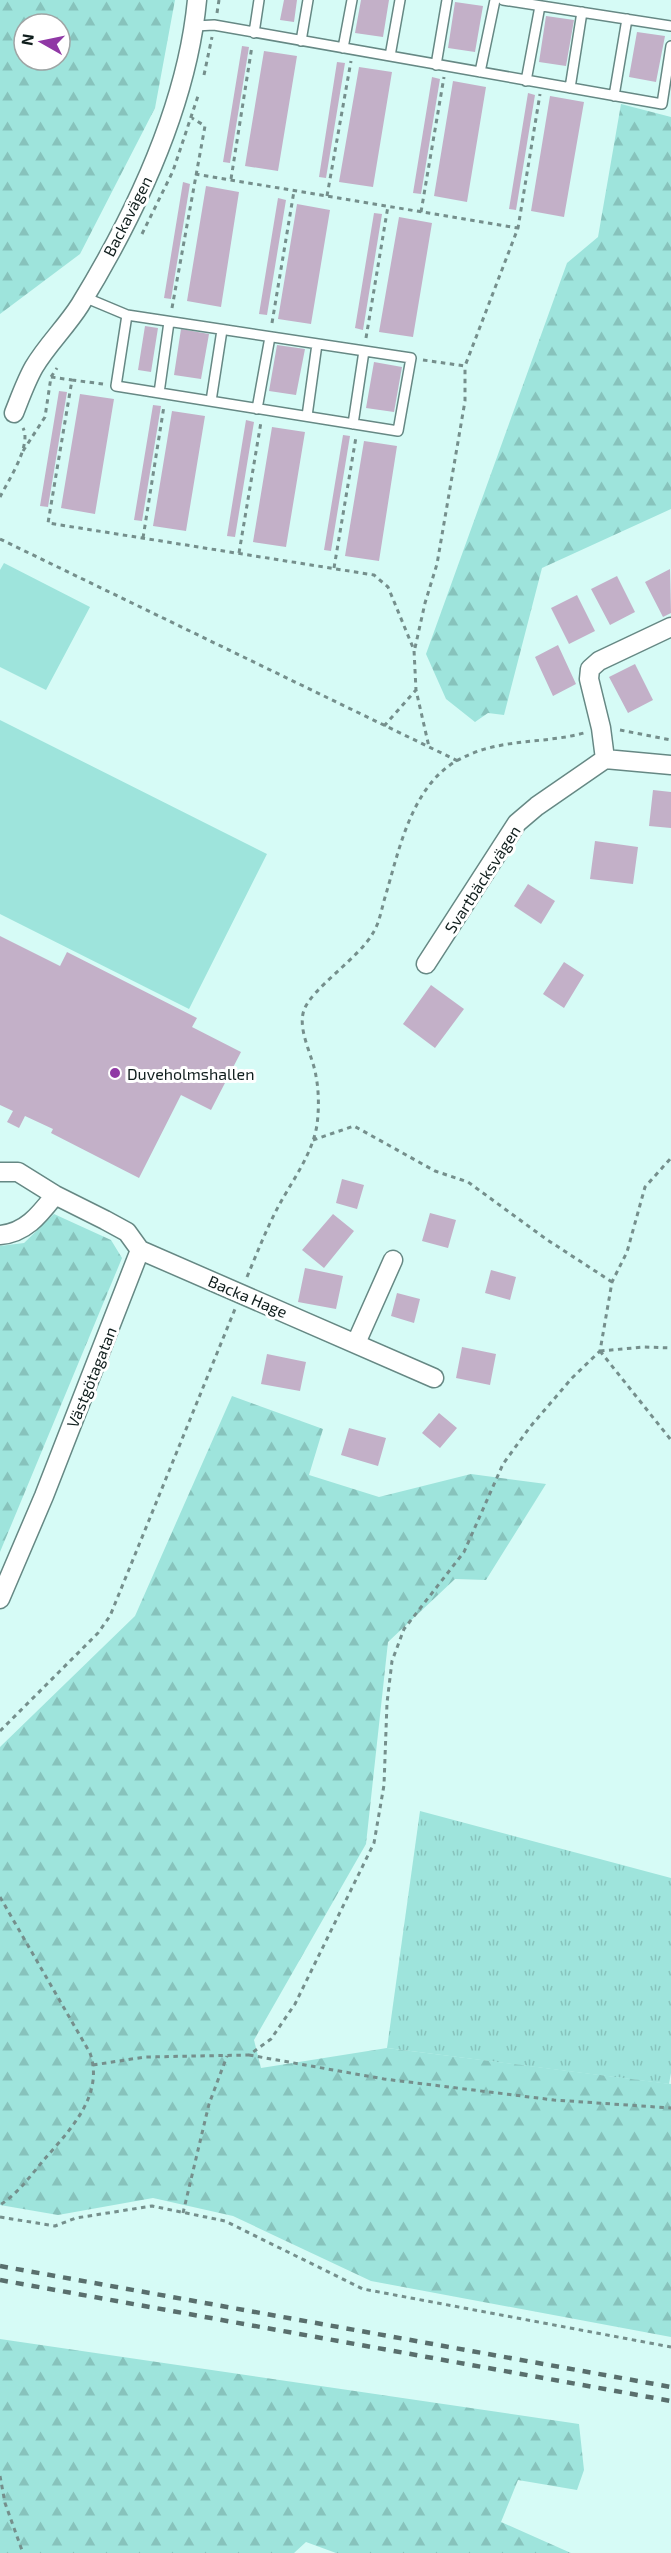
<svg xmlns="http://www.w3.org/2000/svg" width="671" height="2553" viewBox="0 0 671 2553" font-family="'Exo 2',sans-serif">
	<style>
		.grass { fill: url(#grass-tufts) }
		.forest { fill: url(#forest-firs); fill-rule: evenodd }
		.garden { fill: #9ee4dc }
		.building { fill: #c3b0c8 }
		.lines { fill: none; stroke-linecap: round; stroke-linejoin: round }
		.lane-casing { stroke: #668884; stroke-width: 12 }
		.street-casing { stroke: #668884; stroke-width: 21 }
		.path { stroke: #758f8c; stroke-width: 3; stroke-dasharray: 4.5 4.5; stroke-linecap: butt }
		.lane { stroke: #fff; stroke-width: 9 }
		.street { stroke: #fff; stroke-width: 18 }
		.rail { stroke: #596f6d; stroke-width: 4.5; stroke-dasharray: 8 8; stroke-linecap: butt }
		.poi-dot { fill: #9038a5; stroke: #fff; stroke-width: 2 }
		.labels { text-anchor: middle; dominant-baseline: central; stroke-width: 6; stroke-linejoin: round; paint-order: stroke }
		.street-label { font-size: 16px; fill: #101e1d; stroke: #fff }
		.poi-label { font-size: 16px; fill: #101e1d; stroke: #fff; text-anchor: start }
	</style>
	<defs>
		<pattern id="grass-tufts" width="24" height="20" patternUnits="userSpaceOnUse" patternTransform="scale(1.5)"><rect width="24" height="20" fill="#9ee4dc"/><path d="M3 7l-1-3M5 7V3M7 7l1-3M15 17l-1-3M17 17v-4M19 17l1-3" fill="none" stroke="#87c3bc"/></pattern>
		<pattern id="forest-firs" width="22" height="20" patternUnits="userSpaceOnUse" patternTransform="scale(1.5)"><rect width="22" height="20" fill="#9ee4dc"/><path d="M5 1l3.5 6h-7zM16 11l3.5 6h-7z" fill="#87c3bc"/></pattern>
	</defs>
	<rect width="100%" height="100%" fill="#d6fbf6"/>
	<path class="grass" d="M420 1811 671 1878V2073L669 2084 387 2048Z"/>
	<path class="forest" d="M0 0H175L155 108 80 254 0 314ZM24 24H60V60H24Z
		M621 104 671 117V509L542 568 504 715 488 713 475 722 446 699 426 654 567 263 598 237Z
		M54 1214 111 1240 122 1258 0 1552V1246L24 1243Z
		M232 1396 323 1429 309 1475 379 1497 471 1474 546 1484 486 1580 455 1579 388 1642 366 1844 254 2040 261 2068 387 2048 671 2084V2337L371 2281 233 2216 153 2198 58 2215 0 2205V1747L135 1616Z
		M0 2339 579 2424 584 2470 577 2490 518 2480 501 2522 571 2553H336L306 2542 294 2553H0Z"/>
	<path class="garden" d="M4 563 90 607 46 690 0 667V570Z
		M0 720 267 854 189 1009 0 914Z"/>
	<path class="building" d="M284 0H297L294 22 280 20Z
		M361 0H389L383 37 355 33Z
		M455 2 483 6 475 52 448 48Z
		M546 16 574 20 566 66 539 62Z
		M637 32 665 36 656 82 629 77Z
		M242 46 249 47 230 163 223 162Z
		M264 51 297 56 278 171 245 166Z
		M337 62 345 63 326 178 319 177Z
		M359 67 392 72 373 187 339 182Z
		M432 77 440 79 421 194 413 193Z
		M453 81 486 87 467 202 434 196Z
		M528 93 535 95 516 210 509 209Z
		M550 96 584 102 564 217 531 211Z
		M183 182 190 184 171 299 164 298Z
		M206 186 239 192 221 307 187 301Z
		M278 198 286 200 267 315 259 314Z
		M297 204 330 210 311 324 278 319Z
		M374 213 382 214 363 330 355 328Z
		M399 217 432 223 413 337 379 332Z
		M145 326 158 328 151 372 138 370Z
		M181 329 209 334 201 379 174 375Z
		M277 345 305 349 296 395 269 391Z
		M374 362 402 367 394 412 366 408Z
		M59 391 67 392 48 507 40 506Z
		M80 394 114 399 95 514 61 508Z
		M153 405 161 406 142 521 134 520Z
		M172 411 205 416 186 531 153 526Z
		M246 420 254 422 235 537 227 536Z
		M272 427 305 432 286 547 253 542Z
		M343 435 350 436 331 551 324 550Z
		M364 441 397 446 379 561 345 556Z
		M670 569 671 613 663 617 645 582Z
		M617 576 635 612 610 625 591 589Z
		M577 595 595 631 569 644 551 608Z
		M558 645 576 684 553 696 535 657Z
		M635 664 653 700 628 713 609 677Z
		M653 790 671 792V828L649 826Z
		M595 841 638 847 633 884 590 879Z
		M528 884 555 901 541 924 514 906Z
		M0 936 60 966 67 952 197 1018 192 1027 241 1052 211 1110 181 1095 139 1178 51 1133 53 1129 25 1116 19 1128 7 1122 13 1111 0 1105Z
		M564 962 584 975 564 1008 543 994Z
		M431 985 464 1009 435 1048 403 1024Z
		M342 1179 364 1185 357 1209 336 1203Z
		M430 1213 456 1220 448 1248 422 1241Z
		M333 1214 354 1231 324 1268 302 1250Z
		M305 1268 343 1276 336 1309 298 1302Z
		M491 1270 516 1277 510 1300 485 1293Z
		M397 1293 420 1299 414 1323 391 1316Z
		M462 1347 496 1354 490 1385 456 1378Z
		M267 1354 306 1362 300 1391 261 1384Z
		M439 1413 457 1428 440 1448 422 1433Z
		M349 1428 386 1438 378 1466 341 1455Z"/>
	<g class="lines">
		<defs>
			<path id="lane" d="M503 0 671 26
				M195 26 214 25 662 104 671 46
				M254 33 259 0
				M301 41 308 0
				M343 48 352 0
				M390 56 400 0
				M436 65 447 0
				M480 72 495 0
				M526 81 540 6
				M570 88 582 12
				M614 96 627 19
				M84 297 127 315 411 358 398 431 116 386 127 315
				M159 393 169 322
				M211 401 222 330
				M257 409 270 337
				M307 416 317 344
				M353 424 364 351"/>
			<path id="street" d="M14 413C20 398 26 381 34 367 47 345 66 327 80 305 135 215 187 106 197 0
				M605 759 601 728 589 679 590 669 599 661 671 627
				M426 964 517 823 537 806 605 759 671 765
				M0 1172H18L55 1195 105 1220 127 1232 140 1250 44 1496 0 1599
				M0 1235C26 1233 40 1214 55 1195
				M140 1250 434 1378
				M356 1343 393 1260"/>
		</defs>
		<use href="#lane" class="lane-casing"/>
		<use href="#street" class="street-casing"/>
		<path class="path" d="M217 13 219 0
			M204 75 212 37
			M195 174 518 228
			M231 179 252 46
			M327 196 351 61
			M421 212 444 77
			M142 234 173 171 199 93
			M172 308 205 126 192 118
			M272 323 294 191
			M366 338 388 206
			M423 360 465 366 518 228 540 94
			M51 377 72 380
			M103 384 72 380 48 523 374 575 388 587 414 650 416 690 429 747
			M23 451 45 417 51 377 57 368
			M0 497C8 481 32 445 23 428
			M143 538 164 406
			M0 539 458 761
			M239 553 261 422
			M334 568 356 437
			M415 648 425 603 437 564 465 401V366
			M384 726 416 690
			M620 730 671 740
			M313 1140 354 1126 435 1171 468 1182 546 1239 612 1282
			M247 1277C257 1253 266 1230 278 1207 292 1181 312 1155 317 1125 319 1109 319 1092 316 1076 313 1056 297 1030 304 1010 312 988 359 958 373 933 380 922 382 906 386 894 399 850 411 790 453 763 495 737 539 745 584 733
			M600 1351 671 1440
			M600 1351 644 1347 671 1348
			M0 1731 98 1633 110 1616 235 1309
			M0 1897 90 2053C105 2096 68 2132 42 2162 29 2178 17 2194 0 2205
			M249 2055 384 2079 554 2100 671 2108
			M93 2065 145 2057 249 2055 271 2039 295 2004 374 1843 384 1785 387 1703 392 1661 404 1629 464 1552 503 1464 530 1427 572 1378 600 1351 612 1282 627 1252 645 1187 671 1158
			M183 2213 209 2104 227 2056
			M0 2217 55 2226 76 2218 152 2206 225 2221 363 2289 671 2347
			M0 2476 5 2503 23 2553"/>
		<use href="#lane" class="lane"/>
		<use href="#street" class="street"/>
		<path class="rail" d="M0 2266 671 2387
			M0 2280 671 2401"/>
	</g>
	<circle class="poi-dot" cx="115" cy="1073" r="6"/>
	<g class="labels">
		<g class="street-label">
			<text transform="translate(127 216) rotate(-63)">Backavägen</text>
			<text transform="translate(482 879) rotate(-57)">Svartbäcksvägen</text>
			<text transform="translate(248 1296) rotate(23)">Backa Hage</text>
			<text transform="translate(91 1377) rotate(-68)">Västgötagatan</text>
		</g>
		<g class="poi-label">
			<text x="127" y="1073">Duveholmshallen</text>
		</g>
	</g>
	<g transform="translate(42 42) rotate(279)"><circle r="28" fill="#ffffff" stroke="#9fa5a5" stroke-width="1.5"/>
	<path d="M0-4.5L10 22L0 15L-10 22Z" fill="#9038a5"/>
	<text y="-9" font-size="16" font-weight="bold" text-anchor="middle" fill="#101e1d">N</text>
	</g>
</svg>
